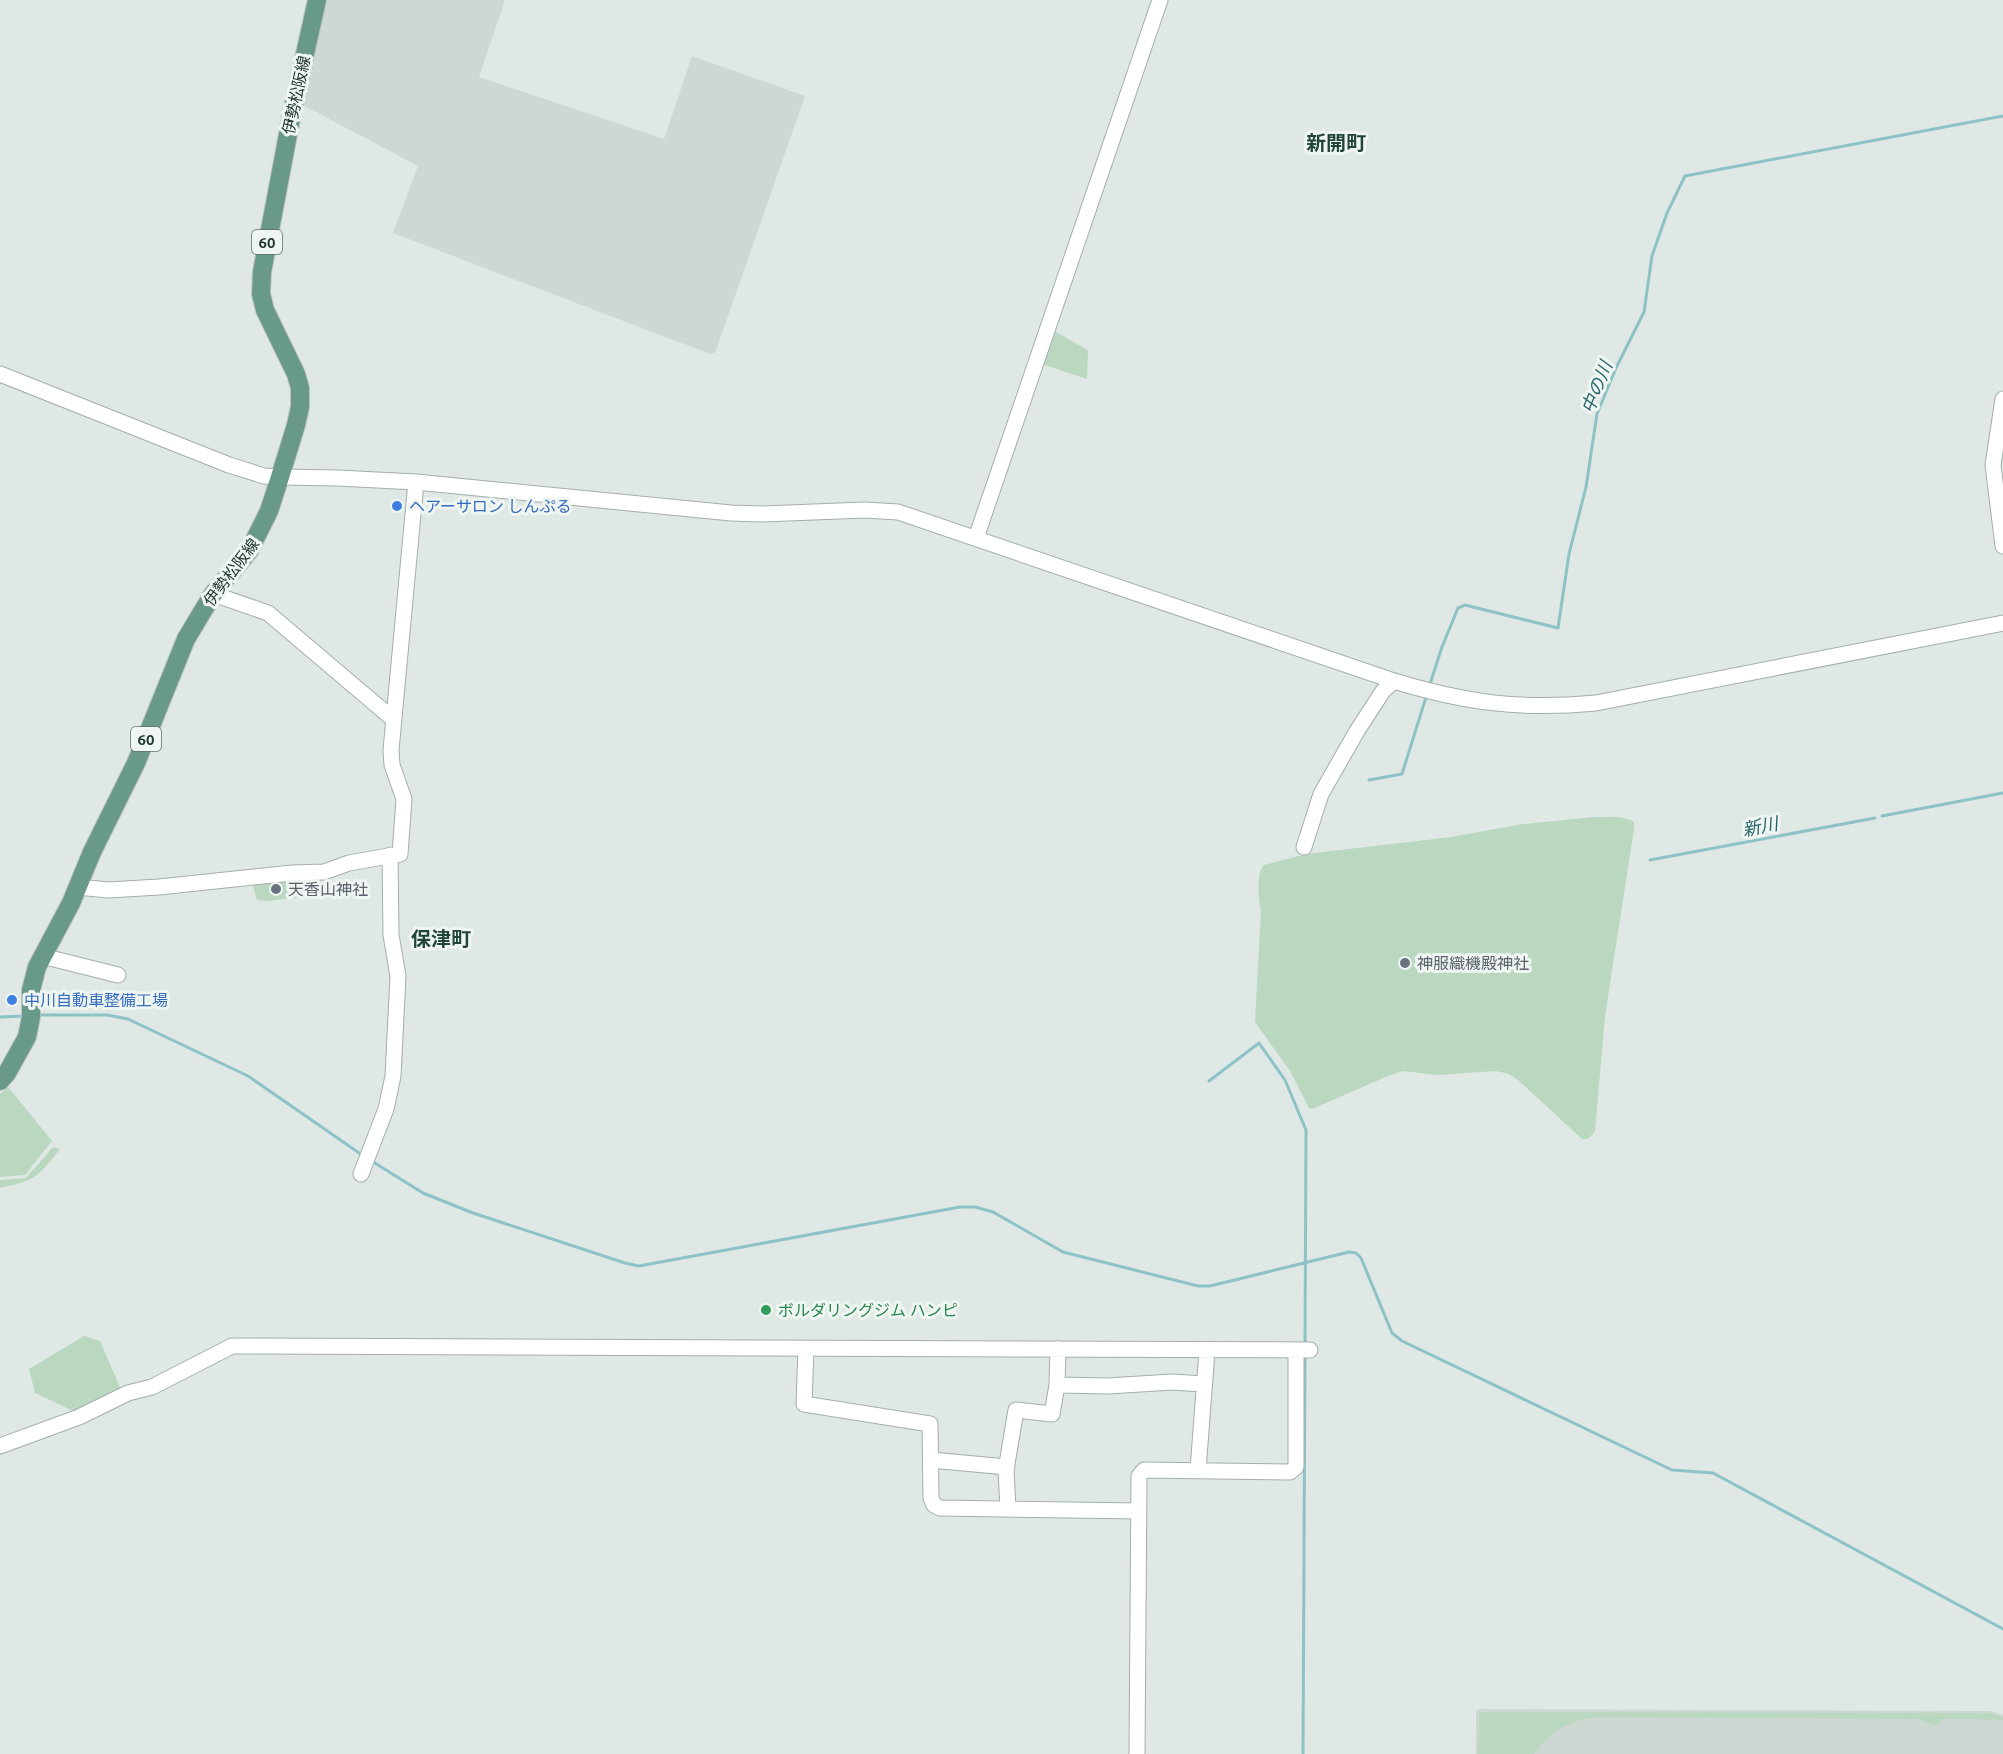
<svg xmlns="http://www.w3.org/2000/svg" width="2003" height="1754" viewBox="0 0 2003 1754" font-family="Ubuntu,'Noto Sans JP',sans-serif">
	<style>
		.built { fill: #ced8d2 }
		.green { fill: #bad7c0 }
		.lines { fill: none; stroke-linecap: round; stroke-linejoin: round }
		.stream { stroke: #8dc3c7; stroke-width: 3 }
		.minor-casing { stroke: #a3afaa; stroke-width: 17 }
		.major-casing { stroke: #bdc3c1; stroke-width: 20 }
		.minor { stroke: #fff; stroke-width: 15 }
		.major { stroke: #699989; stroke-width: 18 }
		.shop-dot { fill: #3f7fe0; stroke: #eff6f2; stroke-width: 2 }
		.worship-dot { fill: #6b7280; stroke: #eff6f2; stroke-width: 2 }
		.leisure-dot { fill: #2e9e5b; stroke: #eff6f2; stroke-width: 2 }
		.labels { text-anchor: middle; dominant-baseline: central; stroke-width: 6; stroke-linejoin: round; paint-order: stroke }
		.shield { fill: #eff6f2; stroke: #60706a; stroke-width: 1.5 }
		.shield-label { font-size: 15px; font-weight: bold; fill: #22362f }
		.street-label { font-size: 16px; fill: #22362f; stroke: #eff6f2 }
		.shop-label { font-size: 16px; fill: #366cbe; stroke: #eff6f2; text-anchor: start }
		.worship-label { font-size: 16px; fill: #5b616d; stroke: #eff6f2; text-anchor: start }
		.leisure-label { font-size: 16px; fill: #27864d; stroke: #eff6f2; text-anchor: start }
		.water-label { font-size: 18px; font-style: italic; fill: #24646a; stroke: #eff6f2 }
		.quarter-label { font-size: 20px; font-weight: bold; fill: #21453a; stroke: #eff6f2 }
	</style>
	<rect width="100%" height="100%" fill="#dfe8e4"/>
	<path class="built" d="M325 0H505L479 77 664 139 692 56 805 96 715 353 710 354 393 233 418 166 301 104Z
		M1479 1709 1990 1711 2003 1715V1754H1476V1712Z"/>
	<path class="green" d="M1054 331 1088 350 1087 379 1042 364Z
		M1595 817C1608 817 1622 815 1634 822V829L1605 1016 1595 1131 1588 1139H1582L1518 1080 1509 1074 1496 1071 1437 1075 1403 1071 1388 1076 1312 1109 1309 1108 1290 1071 1255 1022 1261 911C1258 898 1256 875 1264 865L1306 854 1451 837 1523 824Z
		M297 877 299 897 268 901 257 900 252 882Z
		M8 1087 52 1141 25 1175 0 1177V1094Z
		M53 1147 60 1149C37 1178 36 1180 0 1188V1180L26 1178Z
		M84 1336 100 1341 121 1390 78 1413 35 1393 29 1369Z
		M1484 1712 1990 1713 2003 1717V1720L1944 1719 1936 1726 1918 1719 1594 1717C1563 1724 1553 1729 1534 1754H1478L1479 1714Z"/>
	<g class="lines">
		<path class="stream" d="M1430 684 1442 647 1458 608 1465 605 1558 628 1569 554 1586 487 1597 414 1616 368 1644 312 1652 256 1667 213 1685 176 2003 116
			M1369 780 1402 774 1427 694
			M1882 816 2003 793
			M1650 860 1875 818
			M38 1015H107L128 1019 248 1076 362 1155
			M0 1017 25 1016
			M1209 1081 1259 1043 1285 1080 1306 1130 1305 1344
			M370 1160 423 1193 473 1213 625 1263 639 1266 960 1207H975L993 1212 1063 1252 1198 1286H1210L1349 1252 1356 1253 1361 1258 1392 1333 1402 1341 1672 1470 1713 1473 2003 1629
			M1303 1754 1305 1354"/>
		<defs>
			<path id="minor" d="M0 374 229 465 264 476 280 477 338 478 416 482 731 513 761 514 865 510 898 512 1394 681C1466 703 1521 710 1596 703L2003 623
				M2003 399 1993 465 2003 546
				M976 538 1160 0
				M213 594 268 613 393 719
				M1304 847 1321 794 1357 731 1383 691 1394 681
				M78 887 108 890 159 887 292 873 324 872 349 863 400 854 404 799 392 765 391 750 416 482
				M42 956 118 975
				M361 1174 386 1109 393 1076 398 976 391 935 390 855
				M806 1349 804 1404 930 1424 931 1498 934 1505 940 1508 1139 1511
				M1058 1349 1057 1385 1108 1386 1172 1382 1204 1384
				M0 1446 79 1417 128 1393 152 1387 232 1346 1310 1350
				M931 1460 1007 1467
				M1198 1470 1207 1351
				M1008 1508 1006 1470 1016 1410 1052 1414 1057 1385
				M1137 1754 1139 1476 1144 1470 1290 1472 1296 1467V1350"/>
			<path id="major" d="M0 1081 7 1073 27 1037 31 1017V990L37 967 71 903 92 852 136 763 186 639 213 594 249 551 269 511 280 477 296 425 300 407V388L296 374 265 310 261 294 262 272 293 108 317 0"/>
		</defs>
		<use href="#minor" class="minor-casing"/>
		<use href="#major" class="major-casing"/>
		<use href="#minor" class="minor"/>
		<use href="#major" class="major"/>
	</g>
	<g class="shop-dot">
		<circle cx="397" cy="506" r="6"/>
		<circle cx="12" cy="1000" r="6"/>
	</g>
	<g class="worship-dot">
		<circle cx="276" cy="889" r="6"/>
		<circle cx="1405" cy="963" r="6"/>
	</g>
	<circle class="leisure-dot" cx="766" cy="1310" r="6"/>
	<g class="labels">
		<g class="shield">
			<rect x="252" y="230" width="30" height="24" rx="4.5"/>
			<rect x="131" y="727" width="30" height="24" rx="4.5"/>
		</g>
		<g class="shield-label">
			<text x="267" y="242">60</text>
			<text x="146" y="739">60</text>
		</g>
		<g class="street-label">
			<text transform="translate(296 95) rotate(-78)">伊勢松阪線</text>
			<text transform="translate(231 572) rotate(-53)">伊勢松阪線</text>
		</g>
		<g class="shop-label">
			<text x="409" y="506">ヘアーサロン しんぷる</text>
			<text x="24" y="1000">中川自動車整備工場</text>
		</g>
		<g class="worship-label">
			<text x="288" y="889">天香山神社</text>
			<text x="1417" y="963">神服織機殿神社</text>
		</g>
		<g class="leisure-label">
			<text x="778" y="1310">ボルダリングジム ハンピ</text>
		</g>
		<g class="water-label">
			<text transform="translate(1596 387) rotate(-68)">中の川</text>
			<text transform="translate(1760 826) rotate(-11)">新川</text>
		</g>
		<g class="quarter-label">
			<text x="1336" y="142">新開町</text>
			<text x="441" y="938">保津町</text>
		</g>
	</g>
</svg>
